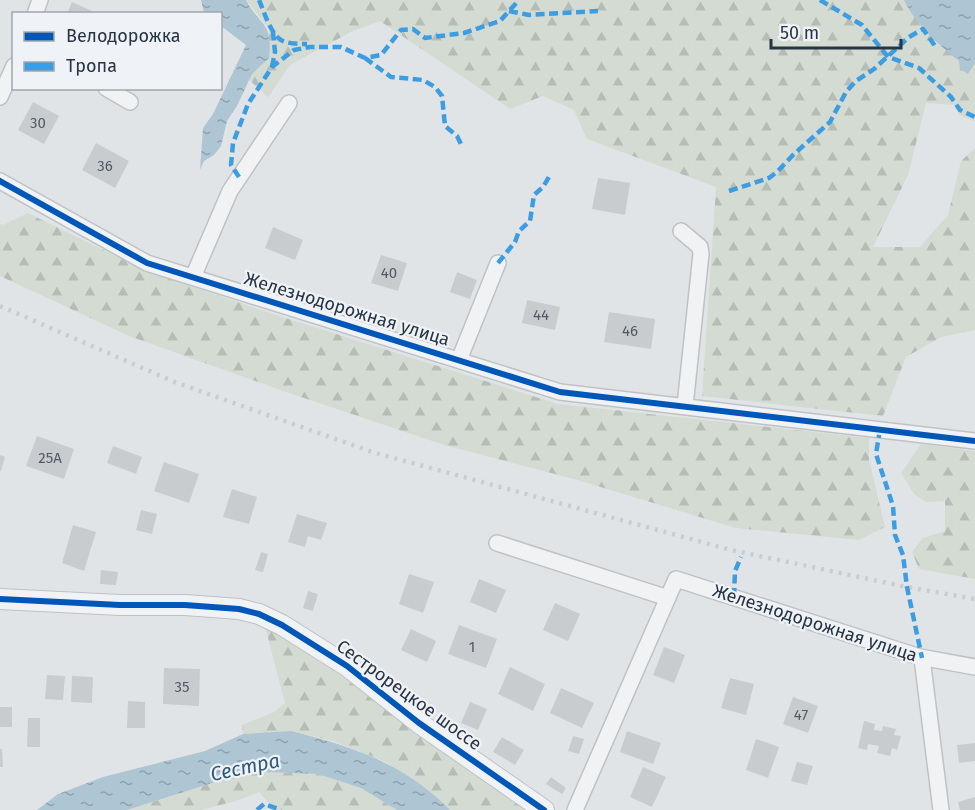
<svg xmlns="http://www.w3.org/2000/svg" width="975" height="810" viewBox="0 0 975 810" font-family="'Fira Sans',sans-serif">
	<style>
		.forest { fill: url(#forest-firs) }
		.water { fill: url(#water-ripples) }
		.building { fill: #c9cccf }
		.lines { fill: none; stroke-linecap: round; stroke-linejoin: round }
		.minor-casing { stroke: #bfc2c5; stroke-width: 18 }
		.tertiary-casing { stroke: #bfc2c5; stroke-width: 22 }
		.minor { stroke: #f1f2f3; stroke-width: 15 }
		.tertiary { stroke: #f1f2f3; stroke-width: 20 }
		.rail { stroke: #caccce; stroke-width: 4.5; stroke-dasharray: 3 6; stroke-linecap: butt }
		.quiet { stroke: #3d9de3; stroke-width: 4.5; stroke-dasharray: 9 4.5; stroke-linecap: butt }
		.cycleway-casing { stroke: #eff3f7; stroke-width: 10 }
		.cycleway { stroke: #0057b8; stroke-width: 6 }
		.labels { text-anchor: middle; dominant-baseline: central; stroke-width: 4.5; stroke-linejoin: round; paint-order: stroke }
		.number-label { font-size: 15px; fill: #505b65 }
		.street-label { font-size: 18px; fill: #273441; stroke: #eff3f7 }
		.water-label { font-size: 20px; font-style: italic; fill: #2f5977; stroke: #eff3f7 }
	</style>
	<defs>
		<pattern id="forest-firs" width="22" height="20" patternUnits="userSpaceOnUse" patternTransform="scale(1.5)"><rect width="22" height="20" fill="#d3dbd2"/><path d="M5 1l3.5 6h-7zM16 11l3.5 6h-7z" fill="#b5bdb6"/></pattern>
		<pattern id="water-ripples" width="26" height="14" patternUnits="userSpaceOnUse" patternTransform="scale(1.5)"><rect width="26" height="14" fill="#aec5d3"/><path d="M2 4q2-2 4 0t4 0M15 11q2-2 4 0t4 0" fill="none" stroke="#8ea1ad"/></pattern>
	</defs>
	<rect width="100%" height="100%" fill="#e1e4e7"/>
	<path class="forest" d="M246 0H904C919 30 950 47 968 73L975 63V121L959 115 954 105 926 103 908 175 873 247H920L948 215 961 161 975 148V330L941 337 906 357 883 416 702 396 716 187 587 139 574 110 543 96 510 109 380 21 351 32 290 65 268 97 249 80 252 73 269 58V29Z
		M28 213 144 270 279 316 558 404 869 438V460L885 527 859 540 736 528 574 479 444 445 292 394 129 336 0 276V224L3 225Z
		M921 444 975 451V579L919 569 912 552 923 538 945 531V501L926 502 914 494 901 473Z
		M262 615 544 810H450L441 801 386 762 333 741 291 731 243 734 242 725 274 712 285 703Z
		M264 772 318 774 361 788 397 810H275L259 792 236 801 201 810H127L212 783Z"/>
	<path class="water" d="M201 0H246C261 28 273 21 269 58L252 74 237 106 227 121 221 146 214 155 204 161 200 170 203 128 213 114 246 45 221 26 220 14 204 13Z
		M904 0H975V63L968 74 960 69 959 61C939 45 915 24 904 0Z
		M291 731C352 746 405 764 450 810H397L361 788 318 774 264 772 212 783 127 810H37L58 794 103 777 205 751 243 734Z"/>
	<path class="building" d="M72 2 94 12 93 14H67Z
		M33 102 59 116 44 144 18 130Z
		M96 143 129 161 115 188 82 170Z
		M598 178 630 183 625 215 592 209Z
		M273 227 303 240 295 260 265 248Z
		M381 255 407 263 398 291 371 283Z
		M457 272 477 280 470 299 450 292Z
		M527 300 560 307 555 330 522 323Z
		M609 312 655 319 651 349 604 342Z
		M37 436 74 449 64 479 26 466Z
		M113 446 142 457 136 474 107 463Z
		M0 455 5 457 1 471H0Z
		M164 462 199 474 189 503 154 491Z
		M232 489 257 497 249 524 223 517Z
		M141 510 157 514 152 534 136 530Z
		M297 514 327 523 321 540 308 536 305 547 288 542Z
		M73 525 96 532 84 571 62 563Z
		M261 552 268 554 263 572 255 570Z
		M101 570 118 572 116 585 100 584Z
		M409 574 434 582 423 613 399 604Z
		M479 579 506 590 496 613 470 602Z
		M308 591 318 594 313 611 303 608Z
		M555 603 580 614 568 641 543 630Z
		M459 625 497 639 486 668 448 654Z
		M411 629 436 641 427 662 401 650Z
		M664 647 685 655 674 683 653 675Z
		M510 667 545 684 533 711 498 694Z
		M164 668 200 669 199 706 163 704Z
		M47 675 65 676 63 700 45 699Z
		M72 676 93 677 92 703 71 702Z
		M730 678 754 684 746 715 721 708Z
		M561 688 594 703 582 728 550 713Z
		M793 697 818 706 808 733 783 724Z
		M128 701 145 702V728H127Z
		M470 702 487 709 478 730 461 723Z
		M0 707H12V727H0Z
		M28 718H40V747H27Z
		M864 721 875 724 874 730 882 731 883 726 896 729 894 735 901 736 897 750 892 748 890 756 877 753 879 746 868 744 867 750 858 748Z
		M627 731 661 743 653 764 620 752Z
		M573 736 584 739 579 754 568 751Z
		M502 737 524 750 515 765 493 752Z
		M756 739 779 747 768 778 746 770Z
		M975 743V761L959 763 957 745Z
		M0 749H2L3 767H0Z
		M797 762 813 766 807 785 791 781Z
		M643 767 666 777 652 807 630 797Z
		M551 777 566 788 562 794 546 784Z
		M975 797V810H960L958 802Z"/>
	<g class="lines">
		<defs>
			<path id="minor" d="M35 14 40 0
				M106 88 130 102
				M0 97 14 66
				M0 181 147 263 560 392 975 441
				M681 231 700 247 701 254 685 406
				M193 277 230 191 289 103
				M459 360 498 263
				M497 543 668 598
				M922 658 941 810
				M575 810 676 579 920 657 975 667"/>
			<path id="tertiary" d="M0 599 120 605H185L239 609 259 614 282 625 347 666 419 723 544 810"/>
		</defs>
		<use href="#minor" class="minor-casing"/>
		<use href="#tertiary" class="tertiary-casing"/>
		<use href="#minor" class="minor"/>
		<use href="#tertiary" class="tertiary"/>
		<path class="rail" d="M0 306 177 383 372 452 731 550 907 587 975 599"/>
		<path class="quiet" d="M259 0C264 11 270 33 281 40 288 44 299 44 307 44
			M820 0 862 25 888 57 919 68 951 97 960 110 975 117
			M509 11 529 15 598 11
			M365 58 391 77 423 80 435 87 442 96 445 126 457 136 461 144
			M272 67 275 52 273 32
			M239 177 231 165 233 143 248 104 272 67 294 50 310 47H341L365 58 381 55 401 30 413 29 425 38 464 33 500 21 519 0
			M729 191 769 178 777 172 793 155 830 122 846 92 856 81 874 69 909 37 923 29 935 46
			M498 263 515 242 519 231 530 221 534 195 543 187 550 175
			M880 429 876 454 893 506 895 535 903 555 907 587 922 658
			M734 597 735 571 741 557
			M257 810 264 804 281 810"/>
		<defs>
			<path id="cycleway" d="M0 181 147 263 560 392 975 441
				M0 599 120 605H185L239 609 259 614 282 625 347 666 419 723 544 810"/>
		</defs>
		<use href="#cycleway" class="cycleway-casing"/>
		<use href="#cycleway" class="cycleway"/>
	</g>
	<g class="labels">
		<g class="number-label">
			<text x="38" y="123">30</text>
			<text x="105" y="166">36</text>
			<text x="389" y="273">40</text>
			<text x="541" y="315">44</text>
			<text x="630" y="331">46</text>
			<text x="50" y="458">25А</text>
			<text x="472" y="647">1</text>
			<text x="182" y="687">35</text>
			<text x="801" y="715">47</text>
		</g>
		<g class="street-label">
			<text transform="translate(347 309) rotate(17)">Железнодорожная улица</text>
			<text transform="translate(815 623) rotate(18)">Железнодорожная улица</text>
			<text transform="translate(409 695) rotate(36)">Сестрорецкое шоссе</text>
		</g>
		<g class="water-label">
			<text transform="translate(245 767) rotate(-12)">Сестра</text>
		</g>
	</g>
	<rect x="12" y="12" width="210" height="78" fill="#eff3f7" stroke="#9fa7ae" stroke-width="1.5"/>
	<rect x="24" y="32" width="30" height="9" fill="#0057b8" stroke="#9fa7ae" stroke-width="1.5"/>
	<text x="66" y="42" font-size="18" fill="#273441">Велодорожка</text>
	<rect x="24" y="62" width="30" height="9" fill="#3d9de3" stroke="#9fa7ae" stroke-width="1.5"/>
	<text x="66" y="72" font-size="18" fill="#273441">Тропа</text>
	<path d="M771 39v9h130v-9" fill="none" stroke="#273441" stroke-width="3"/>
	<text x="780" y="39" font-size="18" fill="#273441" stroke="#eff3f7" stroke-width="4.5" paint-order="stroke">50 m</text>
</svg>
